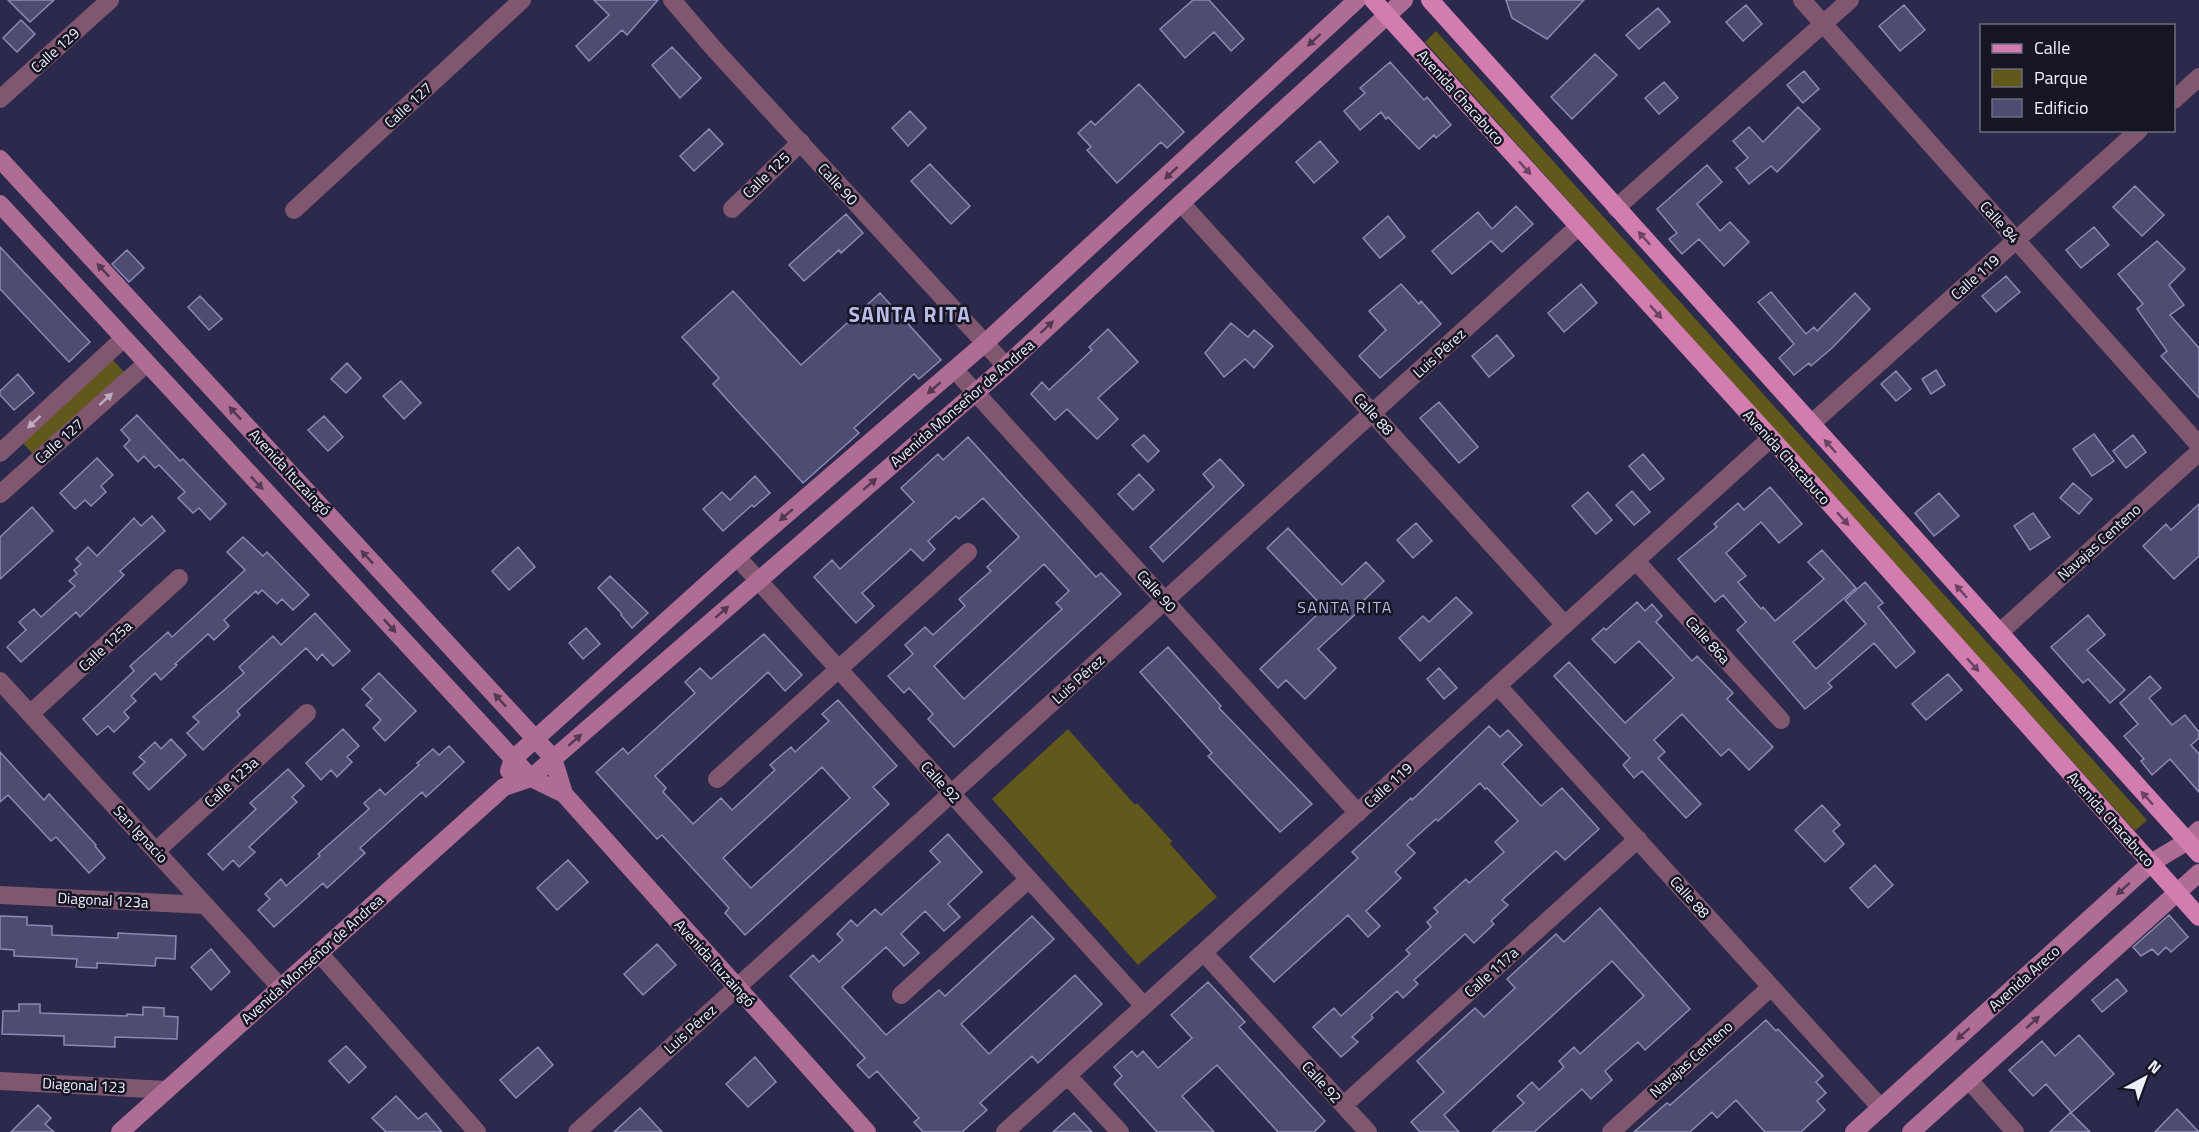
<svg xmlns="http://www.w3.org/2000/svg" width="2199" height="1132" viewBox="0 0 2199 1132" font-family="'Titillium Web',sans-serif">
	<style>
		.green { fill: #60591b }
		.building { fill: #4d4d73; stroke: #8a8bb5; stroke-width: 1.5; fill-rule: evenodd }
		.lines { fill: none; stroke-linecap: round; stroke-linejoin: round }
		.street { stroke: #815770; stroke-width: 18 }
		.secondary { stroke: #af6c94; stroke-width: 18 }
		.primary { stroke: #d27cb0; stroke-width: 18 }
		.oneway { fill: #533851 }
		.oneway2 { fill: #6a4363 }
		.oneway3 { fill: #beabbe }
		.labels { text-anchor: middle; dominant-baseline: central; stroke-width: 5; stroke-linejoin: round; paint-order: stroke }
		.street-label { font-size: 15px; fill: #eff0fd; stroke: #151524 }
		.neighbourhood-label { font-size: 16px; letter-spacing: 1.5px; fill: #babce8; stroke: #151524 }
		.district-label { font-size: 21px; font-weight: bold; letter-spacing: 1.5px; fill: #babce8; stroke: #151524 }
	</style>
	<rect width="100%" height="100%" fill="#2b294c"/>
	<path class="green" d="M1436 31 2147 820 2135 831 1425 42Z
		M113 360 124 372 33 454 22 442Z
		M1068 729 1135 805 1137 803 1172 841 1170 844 1217 897 1138 965 992 799Z"/>
	<path class="building" d="M8 0H54L30 22Z
		M594 0H658L627 35 622 30 589 61 576 46 609 15Z
		M1193 0H1209L1244 39 1231 51 1214 32 1185 58 1160 29Z
		M1506 0H1584L1547 39 1512 18Z
		M1746 5 1762 24 1743 41 1726 22Z
		M1904 5 1925 30 1900 51 1879 26Z
		M1658 8 1670 22 1639 49 1626 35Z
		M21 20 35 34 17 52 3 38Z
		M672 47 701 78 680 98 652 65Z
		M1595 54 1617 75 1572 119 1551 97Z
		M1390 62 1424 100 1427 97 1451 125 1436 138 1434 135 1419 149 1388 117 1386 119 1381 112 1360 130 1344 111 1365 93 1360 88Z
		M1804 71 1819 89 1803 103 1787 85Z
		M1664 82 1678 98 1659 114 1645 98Z
		M1139 84 1184 132 1167 148 1161 142 1117 183 1087 150 1091 147 1078 133 1091 121 1095 125Z
		M1798 107 1820 129 1777 172 1771 166 1749 184 1736 168 1748 158 1733 141 1749 127 1763 142Z
		M910 111 926 128 908 146 892 128Z
		M709 129 723 144 694 171 680 156Z
		M1320 141 1338 162 1314 183 1296 162Z
		M930 164 970 206 951 224 911 181Z
		M1707 165 1722 182 1697 204 1720 231 1730 222 1749 242 1724 266 1699 239 1682 254 1669 239 1677 233 1657 209Z
		M2135 186 2164 215 2142 236 2113 207Z
		M1516 206 1533 224 1502 252 1491 241 1452 274 1432 251 1478 212 1492 229Z
		M846 214 863 233 841 253 839 250 804 281 789 265Z
		M1388 216 1405 237 1380 258 1363 238Z
		M2094 227 2109 245 2081 268 2066 250Z
		M2157 241 2185 269 2169 285 2184 305 2170 315 2199 348V398L2161 356 2167 351 2137 309 2143 304 2118 274Z
		M0 247 90 342 69 362 0 289Z
		M127 250 144 268 129 282 112 264Z
		M2006 276 2020 292 1996 312 1982 296Z
		M1401 284 1419 304 1421 301 1441 324 1380 378 1359 356 1386 330 1369 311Z
		M1581 284 1597 303 1564 332 1548 313Z
		M733 291 801 365 880 293 941 360 919 379 914 374 854 428 859 433 803 483 713 384 719 378 682 337Z
		M1771 292 1806 334 1814 327 1817 331 1855 293 1870 309 1832 348 1811 366 1809 363 1794 375 1779 358 1794 344 1758 302Z
		M200 296 222 319 209 330 188 307Z
		M1231 323 1248 337 1254 330 1273 346 1254 368 1245 359 1224 377 1205 353Z
		M1108 329 1138 362 1098 398 1118 419 1097 439 1067 409 1055 420 1031 394 1042 382 1049 390 1092 350 1089 347Z
		M1497 335 1514 356 1489 377 1472 356Z
		M347 363 361 378 346 393 331 379Z
		M1936 370 1945 385 1931 394 1922 379Z
		M1896 371 1911 389 1896 401 1881 384Z
		M18 374 34 393 14 410 0 395V391Z
		M401 381 421 403 404 419 383 396Z
		M1439 402 1478 447 1459 463 1420 418Z
		M137 415 180 461 183 459 226 504 210 520 199 508 193 513 178 498 185 492 159 465 155 468 144 456 138 462 124 446 130 440 121 430Z
		M324 416 343 437 328 451 308 430Z
		M2094 434 2114 461 2092 476 2073 449Z
		M1144 435 1159 451 1148 462 1132 445Z
		M2133 435 2146 452 2126 468 2113 451Z
		M968 437 1096 577 1101 573 1121 594 954 747 928 719 933 714 909 688 904 693 888 676 913 654 905 645 925 627 933 635 965 606 959 599 991 571 987 567 1019 537 983 498 959 519 956 516 928 541 935 549 923 561 911 549 862 593 874 606 856 623 814 577 832 560 840 569 914 502 901 488 938 454 943 460ZM1044 564 1069 591 1056 603 1062 609 964 699 934 666Z
		M1643 454 1664 479 1650 490 1629 466Z
		M97 458 113 475 101 486 106 492 91 506 85 500 75 509 60 493Z
		M1220 459 1244 485 1163 562 1150 547 1214 487 1203 474Z
		M1139 474 1154 490 1133 510 1118 494Z
		M755 476 770 493 754 507 752 505 723 531 703 509 722 492 730 500Z
		M2073 483 2092 499 2079 514 2060 498Z
		M1770 487 1802 524 1779 543 1761 522 1726 553 1746 576 1738 582 1761 609 1763 607 1775 621 1824 579 1808 562 1822 550 1856 588 1793 642 1816 669 1866 624 1845 600 1865 582 1883 603 1878 607 1915 652 1896 668 1874 643 1828 683 1832 687 1805 709 1737 630 1746 622 1723 595 1715 602 1678 559 1717 527 1714 524 1738 503 1744 510Z
		M1632 491 1650 512 1634 525 1616 505Z
		M1588 492 1612 520 1596 534 1572 506Z
		M1939 493 1959 516 1934 536 1915 513Z
		M2199 504V556L2174 579 2143 546 2166 524 2171 530Z
		M32 507 53 531 0 579V537Z
		M2033 513 2050 537 2030 550 2014 526Z
		M152 516 165 531 120 571 124 575 80 617 76 612 21 662 7 647 26 630 19 622 34 609 41 617 75 586 69 581 77 574 74 570 81 564 76 559 88 547 97 556 134 518 141 526Z
		M1416 523 1432 541 1413 558 1397 540Z
		M1288 528 1342 585 1366 562 1384 581 1360 604 1363 607 1318 649 1336 668 1305 699 1286 680 1278 688 1260 669 1324 608 1267 548Z
		M243 537 263 556 267 552 309 595 293 610 282 599 277 604 262 590 258 594 256 591 224 620 229 626 214 640 208 634 175 664 177 665 161 680 155 673 131 696 136 701 124 712 129 718 114 732 108 726 97 735 83 719 134 671 130 666 168 632 172 637 245 570 227 552Z
		M518 547 535 567 509 590 492 571Z
		M610 576 648 613 632 628 621 615 622 614 598 588Z
		M1456 597 1472 613 1420 661 1399 638 1423 616 1429 622Z
		M1637 602 1645 611 1652 604 1662 616 1656 622 1692 661 1697 656 1733 693 1727 699 1773 747 1749 770 1729 749 1721 756 1682 714 1654 740 1665 752 1658 758 1701 804 1686 818 1642 771 1634 778 1623 765 1630 758 1554 676 1569 662 1625 723 1674 678 1639 641 1615 663 1592 639 1604 628 1606 630Z
		M315 613 350 651 333 666 322 654 317 660 306 648 237 711 240 715 203 750 187 733 199 722 193 717 244 673 239 667 273 636 281 645Z
		M2088 615 2105 635 2087 650 2125 690 2110 703 2088 679 2083 683 2051 647Z
		M586 628 600 644 583 659 569 643Z
		M764 634 802 675 785 691 768 672 655 776 666 788 663 792 693 824 721 798 732 810 775 770 770 765 791 747 795 752 829 721 822 714 838 700 897 766 873 787 889 804 745 935 725 913 729 908 662 835 657 839 596 772 623 748 628 754 695 693 685 682 700 668 711 679ZM822 767 850 798 751 888 723 858Z
		M1168 647 1221 706 1219 708 1312 804 1280 832 1208 756 1212 753 1140 672Z
		M1439 668 1457 688 1444 699 1427 679Z
		M379 673 416 711 385 741 373 728 381 720 366 705 372 699 362 689Z
		M1948 674 1962 690 1926 720 1912 704Z
		M2150 676 2161 688 2149 698 2172 725 2185 715 2199 732V738L2191 745 2199 754V792L2170 759 2152 775 2141 761 2144 759 2124 736 2138 724 2120 703Z
		M1489 726 1500 737 1508 730 1522 745 1502 764 1541 806 1562 788 1599 829 1565 860 1556 851 1502 900 1508 905 1491 921 1494 924 1474 943 1465 934 1414 980 1418 984 1403 998 1397 991 1371 1015 1373 1018 1352 1037 1358 1042 1341 1057 1313 1027 1334 1008 1341 1016 1410 954 1406 950 1431 927 1427 922 1438 912 1434 908 1466 879 1469 883 1504 852 1495 842 1518 821 1487 788 1485 789 1480 783 1438 821 1436 819 1407 845 1415 853 1395 872 1401 878 1366 911 1380 926 1368 937 1348 915 1274 982 1250 957 1358 858 1352 852 1411 798 1412 800Z
		M343 729 359 746 347 757 352 762 337 777 331 770 321 780 306 763Z
		M171 739 186 755 149 790 133 773 145 762 139 757 155 742 161 749Z
		M449 746 464 762 426 797 422 792 360 848 365 853 327 888 323 883 274 927 258 910 270 899 265 894 281 879 286 886 320 856 318 854 369 809 364 803 380 789 385 795 419 765 417 763 433 749 439 755Z
		M0 752 44 800 49 794 96 845 95 846 105 858 89 873 56 837 51 841 8 795 0 802Z
		M288 769 304 786 292 797 297 802 249 847 255 852 239 867 233 860 223 870 208 854 256 809 250 803Z
		M1822 805 1840 825 1833 831 1844 844 1825 862 1795 830Z
		M948 834 982 872 948 904 960 917 944 931 925 911 901 934 919 953 904 966 886 947 842 987 886 1035 939 990 945 996 1032 916 1054 939 961 1024 989 1054 1075 975 1102 1004 1038 1063 1032 1056 980 1103 987 1110 962 1132H923L914 1122 919 1118 877 1071 869 1078 857 1065 865 1058 790 976 813 955 819 962 843 940 837 934 851 920 857 926 875 909 881 915 940 862 930 851Z
		M568 860 588 882 557 910 537 888Z
		M1875 865 1893 885 1868 908 1850 888Z
		M1600 908 1690 1009 1645 1050 1638 1042 1605 1071 1612 1080 1591 1099 1582 1089 1534 1132H1492L1524 1103 1517 1096 1532 1082 1539 1090 1564 1067 1559 1061 1574 1047 1580 1054 1644 996 1612 961 1444 1115 1459 1132H1420L1411 1122 1444 1092 1417 1061 1475 1008 1484 1017 1515 988 1507 979 1556 934 1564 942Z
		M2169 915 2188 937 2171 952 2166 947 2158 955 2152 949 2141 956 2133 947Z
		M0 916 27 917V925L52 926V935L118 938V933L176 936 175 959 156 958 155 966 97 963V968L76 967 77 959 14 956V950L0 949Z
		M657 944 676 965 643 995 624 974Z
		M211 949 230 972 211 990 191 967Z
		M2117 979 2127 991 2102 1012 2092 1000Z
		M1208 982 1245 1022 1239 1027 1325 1121 1314 1132H1278L1217 1065 1182 1096 1214 1132H1157L1114 1084 1122 1076 1114 1067 1132 1051 1137 1057 1143 1051 1158 1068 1192 1038 1171 1015Z
		M19 1004H40V1013L127 1016V1014L143 1015V1007L164 1008V1016L178 1017 177 1039 115 1037V1047L64 1045V1036L2 1034 3 1011H19Z
		M1766 1020 1776 1031 1778 1029 1823 1076 1816 1082 1826 1093 1817 1101 1825 1110 1801 1132H1765L1736 1100 1717 1118 1712 1112 1690 1132H1634L1667 1103 1670 1105Z
		M2079 1035 2114 1074 2071 1113 2090 1132H2050L2071 1112 2046 1084 2033 1096 2009 1070 2042 1041 2055 1056Z
		M346 1046 366 1067 349 1083 329 1061Z
		M538 1047 553 1065 516 1098 500 1080Z
		M755 1057 776 1082 748 1107 726 1084Z
		M396 1096 418 1119 426 1113 442 1132H386L372 1118Z
		M38 1105 51 1118 45 1124 54 1132H11Z
		M640 1108 662 1132H614Z
		M2177 1109 2199 1132H2155Z
		M1074 1113 1092 1132H1053Z"/>
	<g class="lines">
		<path class="street" d="M672 0 715 50 1006 366
			M1802 0 2199 445
			M0 99 110 0
			M2174 100 2199 77
			M1181 203 1565 625
			M1616 208 1850 0
			M732 209 801 142
			M294 210 522 0
			M955 370 1358 813
			M1811 424 2139 130
			M0 453 123 339
			M0 494 146 364
			M737 557 1144 1006
			M1636 561 1781 720
			M1999 633 2199 452
			M0 681 281 988
			M1498 686 1881 1108
			M30 714 179 578
			M717 779 968 552
			M156 851 307 713
			M0 895 205 905
			M319 953 477 1132
			M1204 953 1368 1132
			M901 995 1029 879
			M1068 1076 1120 1132
			M1969 1080 2015 1132
			M0 1081 167 1090
			M1344 1105 1638 839
			M577 1132 1579 226
			M1005 1132 1771 438
			M1611 1132 1771 987"/>
		<path class="secondary" d="M0 159 553 758 564 794
			M0 204 531 778 564 794 867 1132
			M509 771 513 759 737 557 985 343 1357 0
			M120 1132 504 787 531 778 1006 366 1181 203 1404 0
			M1854 1132 2151 863 2186 842 2199 830
			M1911 1132 2199 873"/>
		<path class="primary" d="M1373 0 1771 438 2199 917
			M1430 0 2199 854"/>
	</g>
	<defs><path id="oneway-solid" d="M-6-.8H1V-3.2L6.5 0L1 3.2V.8H-6Z" transform="scale(1.5)"/></defs>
	<g class="oneway">
		<use href="#oneway-solid" transform="translate(1314 40) rotate(137)"/>
		<use href="#oneway-solid" transform="translate(1171 173) rotate(137)"/>
		<use href="#oneway-solid" transform="translate(103 270) rotate(-133)"/>
		<use href="#oneway-solid" transform="translate(1047 327) rotate(-43)"/>
		<use href="#oneway-solid" transform="translate(934 388) rotate(139)"/>
		<use href="#oneway-solid" transform="translate(235 413) rotate(-133)"/>
		<use href="#oneway-solid" transform="translate(257 483) rotate(47)"/>
		<use href="#oneway-solid" transform="translate(870 484) rotate(-41)"/>
		<use href="#oneway-solid" transform="translate(786 515) rotate(139)"/>
		<use href="#oneway-solid" transform="translate(367 557) rotate(-133)"/>
		<use href="#oneway-solid" transform="translate(722 612) rotate(-41)"/>
		<use href="#oneway-solid" transform="translate(390 626) rotate(47)"/>
		<use href="#oneway-solid" transform="translate(500 700) rotate(-133)"/>
		<use href="#oneway-solid" transform="translate(575 740) rotate(-41)"/>
		<use href="#oneway-solid" transform="translate(2123 889) rotate(138)"/>
		<use href="#oneway-solid" transform="translate(2033 1022) rotate(-42)"/>
		<use href="#oneway-solid" transform="translate(1963 1034) rotate(138)"/>
	</g>
	<g class="oneway2">
		<use href="#oneway-solid" transform="translate(1525 168) rotate(48)"/>
		<use href="#oneway-solid" transform="translate(1644 238) rotate(-132)"/>
		<use href="#oneway-solid" transform="translate(1656 312) rotate(48)"/>
		<use href="#oneway-solid" transform="translate(1830 446) rotate(-132)"/>
		<use href="#oneway-solid" transform="translate(1843 519) rotate(48)"/>
		<use href="#oneway-solid" transform="translate(1961 591) rotate(-132)"/>
		<use href="#oneway-solid" transform="translate(1973 665) rotate(48)"/>
		<use href="#oneway-solid" transform="translate(2147 798) rotate(-132)"/>
	</g>
	<g class="oneway3">
		<use href="#oneway-solid" transform="translate(106 399) rotate(-42)"/>
		<use href="#oneway-solid" transform="translate(34 422) rotate(137)"/>
	</g>
	<g class="labels">
		<g class="street-label">
			<text transform="translate(55 50) rotate(-42)">Calle 129</text>
			<text transform="translate(1461 97) rotate(48)">Avenida Chacabuco</text>
			<text transform="translate(408 105) rotate(-43)">Calle 127</text>
			<text transform="translate(766 175) rotate(-44)">Calle 125</text>
			<text transform="translate(838 184) rotate(47)">Calle 90</text>
			<text transform="translate(2000 222) rotate(48)">Calle 84</text>
			<text transform="translate(1975 277) rotate(-42)">Calle 119</text>
			<text transform="translate(1439 353) rotate(-42)">Luis Pérez</text>
			<text transform="translate(962 403) rotate(-41)">Avenida Monseñor de Andrea</text>
			<text transform="translate(1374 414) rotate(48)">Calle 88</text>
			<text transform="translate(59 441) rotate(-42)">Calle 127</text>
			<text transform="translate(1787 457) rotate(48)">Avenida Chacabuco</text>
			<text transform="translate(290 472) rotate(47)">Avenida Ituzaingó</text>
			<text transform="translate(2099 542) rotate(-42)">Navajas Centeno</text>
			<text transform="translate(1157 591) rotate(48)">Calle 90</text>
			<text transform="translate(1708 640) rotate(48)">Calle 86a</text>
			<text transform="translate(105 646) rotate(-43)">Calle 125a</text>
			<text transform="translate(1078 679) rotate(-42)">Luis Pérez</text>
			<text transform="translate(231 782) rotate(-42)">Calle 123a</text>
			<text transform="translate(941 782) rotate(48)">Calle 92</text>
			<text transform="translate(1388 785) rotate(-42)">Calle 119</text>
			<text transform="translate(2111 819) rotate(48)">Avenida Chacabuco</text>
			<text transform="translate(141 834) rotate(47)">San Ignacio</text>
			<text transform="translate(1690 897) rotate(48)">Calle 88</text>
			<text transform="translate(103 900) rotate(3)">Diagonal 123a</text>
			<text transform="translate(312 959) rotate(-42)">Avenida Monseñor de Andrea</text>
			<text transform="translate(715 963) rotate(48)">Avenida Ituzaingó</text>
			<text transform="translate(1491 972) rotate(-42)">Calle 117a</text>
			<text transform="translate(2024 978) rotate(-42)">Avenida Areco</text>
			<text transform="translate(690 1029) rotate(-42)">Luis Pérez</text>
			<text transform="translate(1691 1059) rotate(-42)">Navajas Centeno</text>
			<text transform="translate(1322 1082) rotate(48)">Calle 92</text>
			<text transform="translate(84 1085) rotate(3)">Diagonal 123</text>
		</g>
		<g class="neighbourhood-label">
			<text x="1345" y="607">SANTA RITA</text>
		</g>
		<g class="district-label">
			<text x="910" y="314">SANTA RITA</text>
		</g>
	</g>
	<rect x="1980" y="24" width="195" height="108" fill="#151524" stroke="#6c6d7b" stroke-width="1.5"/>
	<rect x="1992" y="44" width="30" height="9" fill="#d27cb0" stroke="#6c6d7b" stroke-width="1.5"/>
	<text x="2034" y="54" font-size="18" fill="#eff0fd">Calle</text>
	<rect x="1992" y="69" width="30" height="18" fill="#60591b" stroke="#6c6d7b" stroke-width="1.5"/>
	<text x="2034" y="84" font-size="18" fill="#eff0fd">Parque</text>
	<rect x="1992" y="99" width="30" height="18" fill="#4d4d73" stroke="#6c6d7b" stroke-width="1.5"/>
	<text x="2034" y="114" font-size="18" fill="#eff0fd">Edificio</text>
	<g transform="translate(2145 1078) rotate(41)" stroke="#151524" stroke-width="4.5" paint-order="stroke">
	<path d="M0-4.5L10 22L0 15L-10 22Z" fill="#eff0fd"/>
	<text y="-9" font-size="16" font-weight="bold" text-anchor="middle" fill="#eff0fd">N</text>
	</g>
</svg>
